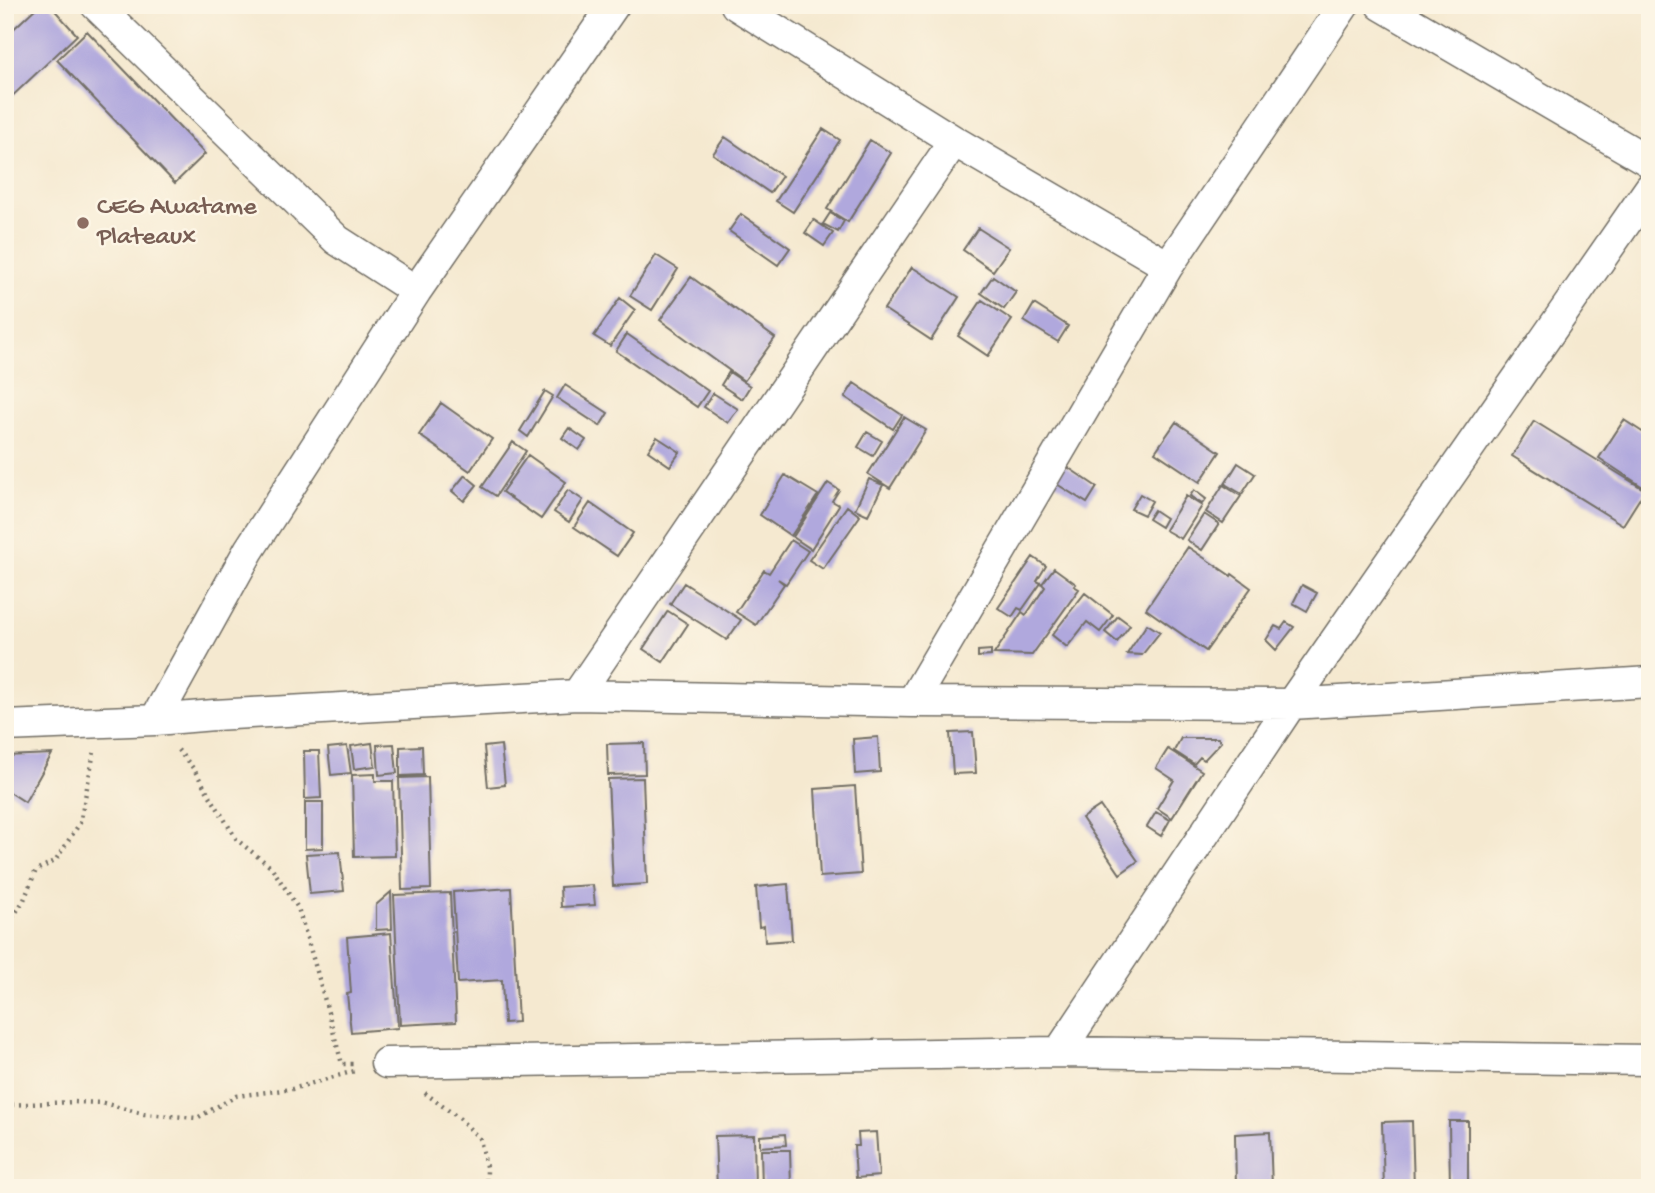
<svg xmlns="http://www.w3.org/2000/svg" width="1655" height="1193" viewBox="0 0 1655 1193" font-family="'Gochi Hand',sans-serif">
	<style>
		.building { fill: #b0a8dd }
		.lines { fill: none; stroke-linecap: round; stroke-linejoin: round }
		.street-casing { stroke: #726e65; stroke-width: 33 }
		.path { stroke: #726e65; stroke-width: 4.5; stroke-dasharray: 2 5; stroke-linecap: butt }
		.street { stroke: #fff; stroke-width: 30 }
		.education-dot { fill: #8d6e63; stroke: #fcf5e5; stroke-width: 2.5 }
		.labels { text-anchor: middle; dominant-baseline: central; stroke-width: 5; stroke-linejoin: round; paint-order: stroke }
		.education-label { font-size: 26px; fill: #785e54; stroke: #fcf5e5; text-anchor: start }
	</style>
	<rect width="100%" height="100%" fill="#fcf5e5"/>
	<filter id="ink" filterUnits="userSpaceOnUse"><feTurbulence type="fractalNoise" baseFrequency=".0143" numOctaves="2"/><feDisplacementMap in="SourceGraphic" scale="14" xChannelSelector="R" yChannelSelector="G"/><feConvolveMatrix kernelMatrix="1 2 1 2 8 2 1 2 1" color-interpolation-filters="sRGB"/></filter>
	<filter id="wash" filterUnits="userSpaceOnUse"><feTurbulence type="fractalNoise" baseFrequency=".00686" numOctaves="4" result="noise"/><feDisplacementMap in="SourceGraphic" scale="28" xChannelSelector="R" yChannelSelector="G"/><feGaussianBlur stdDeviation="1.57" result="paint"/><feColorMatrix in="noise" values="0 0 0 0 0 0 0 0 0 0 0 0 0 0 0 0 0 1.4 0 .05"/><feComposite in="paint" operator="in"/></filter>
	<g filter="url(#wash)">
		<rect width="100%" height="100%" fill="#f5e9d0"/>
		<g id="blocks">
			<path class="building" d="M39 5H50L77 35 5 103V37Z
				M87 31 205 154 175 183 57 60Z
				M823 129 840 140 793 212 776 201Z
				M725 137 782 176 770 193 713 154Z
				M870 140 891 153 848 222 827 209Z
				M830 213 844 221 838 232 823 224Z
				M741 214 790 248 778 265 729 231Z
				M814 220 833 233 824 246 805 233Z
				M978 228 1009 248 993 271 963 250Z
				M656 255 678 269 652 310 630 296Z
				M912 267 959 297 931 340 884 309Z
				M993 276 1016 292 1004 309 981 293Z
				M691 277 775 338 744 381 660 320Z
				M620 298 635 310 610 346 594 336Z
				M982 300 1012 320 988 356 958 336Z
				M1034 304 1068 326 1058 342 1024 321Z
				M627 334 708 391 697 407 616 351Z
				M729 372 750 386 742 399 721 385Z
				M854 383 902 415 893 429 845 397Z
				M565 385 608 413 600 426 557 398Z
				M545 391 553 396 528 437 520 431Z
				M713 393 738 409 728 423 704 407Z
				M441 403 492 439 470 471 419 435Z
				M904 417 926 430 890 488 868 474Z
				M1624 420 1650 437V484L1646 489 1599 458Z
				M1534 421 1645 490 1623 525 1512 456Z
				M1176 422 1220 452 1200 482 1155 452Z
				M569 428 586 440 579 450 562 438Z
				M867 432 882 441 873 456 858 447Z
				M657 437 680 452 670 466 648 451Z
				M513 442 526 451 496 496 482 487Z
				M528 455 566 482 541 519 502 492Z
				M1238 463 1255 474 1242 494 1225 484Z
				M1063 464 1097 487 1087 503 1052 481Z
				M465 475 477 485 464 501 452 491Z
				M785 475 818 495 791 536 760 515Z
				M869 479 883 485 868 515 855 509Z
				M828 483 839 490 832 501 839 505 811 549 793 537Z
				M1223 485 1241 496 1223 523 1206 512Z
				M568 490 583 500 569 522 554 512Z
				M1194 490 1206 499 1202 504 1190 496Z
				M1140 494 1152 501 1144 515 1131 509Z
				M1186 496 1202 506 1181 539 1165 530Z
				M590 503 633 533 617 556 574 527Z
				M847 506 860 516 823 569 809 560Z
				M1154 510 1166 518 1161 527 1148 519Z
				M1204 514 1219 524 1202 550 1187 540Z
				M791 540 808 551 786 584 778 579 784 584 756 625 736 612 764 570 769 573Z
				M1188 547 1231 576 1232 574 1251 588 1206 651 1146 609Z
				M1033 557 1046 566 1037 581 1041 583 1022 610 1018 608 1012 617 998 608Z
				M1054 568 1076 584 1074 586 1079 589 1032 655 994 654 1022 612 1026 615 1045 587 1042 584Z
				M684 583 741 620 727 640 670 604Z
				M1302 585 1317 593 1307 611 1293 603Z
				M1085 593 1113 615 1100 632 1087 622 1067 647 1052 635Z
				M668 611 688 624 663 662 643 649Z
				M1118 616 1130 625 1117 642 1105 632Z
				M1286 622 1294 627 1276 650 1266 640 1275 626 1281 629Z
				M1147 624 1160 632 1142 655 1127 654Z
				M991 650V656L978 657V651Z
				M973 732 976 773 953 774 950 733Z
				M878 737 880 772 855 774 853 739Z
				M1181 738H1218L1221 742 1204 760 1200 757 1194 764 1174 751Z
				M372 743 375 766 354 769 351 746Z
				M644 743 645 774 608 775 607 744Z
				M394 744 397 773 379 775 377 745Z
				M501 745 505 785 488 787 484 747Z
				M347 746 351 773 331 775 328 748Z
				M422 746 423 775 400 776V747Z
				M1168 749 1202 771 1172 818 1157 808 1174 780 1156 768Z
				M304 751H319L321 798 305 799Z
				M52 754 25 802 5 789V756Z
				M375 774V781H393L395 856 354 857 352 775Z
				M428 777 431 889 402 890 399 778Z
				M643 778 647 884 613 886 608 779Z
				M855 786 861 874 820 877 815 789Z
				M305 802H323V848L305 849Z
				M1100 806 1138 861 1120 874 1082 818Z
				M1156 812 1170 820 1161 836 1147 827Z
				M340 852 344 891 310 894 306 854Z
				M788 884 792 940 765 942 764 926 759 927 756 887Z
				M593 885 595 905 561 907 560 887Z
				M511 888 518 1022 504 1023 502 980 458 983 453 892Z
				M391 892 392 929 376 930V905Z
				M450 893 456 1022 400 1025 394 895Z
				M391 933 398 1028 351 1032 347 994 351 993 347 937Z
				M1412 1121 1414 1188H1384L1382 1122Z
				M1449 1121H1468V1188H1450Z
				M876 1132 879 1176 856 1178 854 1146H859L858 1133Z
				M1270 1132 1272 1188H1236L1235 1134Z
				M785 1134 786 1145 760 1147V1136Z
				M754 1135 755 1188H717L715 1136Z
				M761 1150H790L791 1188H762Z"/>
		</g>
	</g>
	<g filter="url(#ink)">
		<use href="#blocks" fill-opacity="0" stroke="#726e65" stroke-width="2"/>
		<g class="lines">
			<defs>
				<path id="street" d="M96 5 337 240 416 291
					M736 5 954 141 1168 266
					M1381 5 1650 162
					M577 695 954 141
					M912 702 1168 266 1344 5
					M155 720 249 550 416 291 614 5
					M5 726 155 720 214 715 577 695 912 702 1291 704 1650 682
					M1059 1052 1291 704 1650 188
					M386 1063 1059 1052 1650 1060"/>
			</defs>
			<use href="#street" class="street-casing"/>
			<path class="path" d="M178 750 193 768 237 840 272 868 298 908 318 975 342 1064H356
				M5 929 24 900 36 870 55 861 80 823 94 752
				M425 1093 460 1119 480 1139 487 1171 486 1188
				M5 1105 73 1102 103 1103 144 1114 197 1118 236 1096 292 1089 358 1070"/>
			<use href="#street" class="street"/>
		</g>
	</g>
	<circle class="education-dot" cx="83" cy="223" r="7"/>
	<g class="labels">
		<g class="education-label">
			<text x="97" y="208">CEG Awatame<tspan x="97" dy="30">Plateaux</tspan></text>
		</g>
	</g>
	<rect width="1655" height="1193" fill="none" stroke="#fcf5e5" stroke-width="28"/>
</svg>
